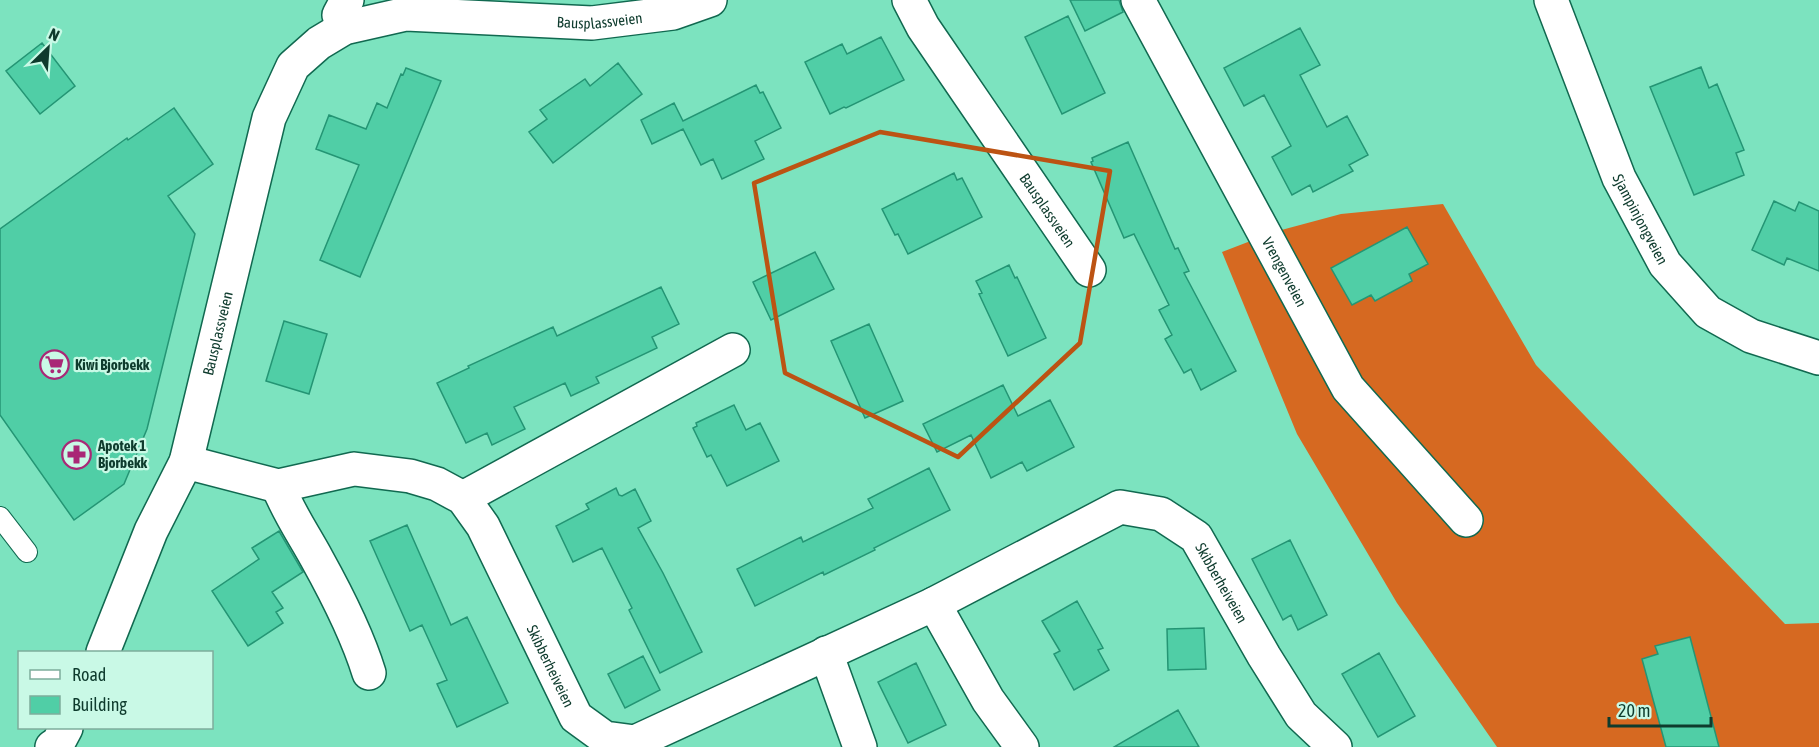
<svg xmlns="http://www.w3.org/2000/svg" width="1819" height="747" viewBox="0 0 1819 747" font-family="'Asap Condensed',sans-serif">
	<style>
		.forest { fill: #d66921 }
		.building { fill: #50cea6; stroke: #249574; stroke-width: 1.5 }
		.lines { fill: none; stroke-linecap: round; stroke-linejoin: round }
		.service-casing { stroke: #116950; stroke-width: 22 }
		.minor-casing { stroke: #116950; stroke-width: 36 }
		.service { stroke: #fff; stroke-width: 20 }
		.minor { stroke: #fff; stroke-width: 33 }
		.marked { fill: none; stroke: #bc5313; stroke-width: 4.5; stroke-linejoin: round }
		.labels { text-anchor: middle; dominant-baseline: central; stroke-width: 4.5; stroke-linejoin: round; paint-order: stroke }
		.street-label { font-size: 15px; fill: #0e3b2d; stroke: #c9f9e6 }
		.poi-label { font-size: 15px; font-weight: bold; fill: #0e3b2d; stroke: #c9f9e6; text-anchor: start }
	</style>
	<rect width="100%" height="100%" fill="#7ce3bf"/>
	<path class="forest" d="M1443 204 1536 365 1785 624 1819 623V747H1497L1397 603 1297 434 1222 252 1274 232 1341 214Z"/>
	<path class="building" d="M1070 0H1119L1123 12 1085 31Z
		M1068 16 1105 93 1062 114 1025 37Z
		M1300 28 1320 65 1300 75 1327 127 1347 116 1368 155 1349 165 1353 171 1313 192 1310 185 1292 195 1272 157 1291 146 1264 95 1244 106 1224 68Z
		M881 37 904 80 846 108 844 107 830 114 805 62 842 44 847 54Z
		M42 43 75 86 40 114 6 71Z
		M618 63 642 94 553 163 529 132 547 119 540 110 585 79 590 86Z
		M1701 67 1709 88 1717 84 1744 150 1736 153 1744 175 1694 195 1650 87Z
		M406 68 441 81 360 277 320 260 359 165 316 149 329 115 366 129 377 103 387 108 401 74 403 75Z
		M756 85 760 93 763 92 781 128 755 141 764 159 722 179 713 159 701 165 683 129 652 144 641 120 674 103 683 121Z
		M174 108 213 164 168 196 195 234 147 429 124 484 74 520 0 415V229L127 138 128 140Z
		M1128 142 1175 249 1178 248 1189 271 1184 273 1236 371 1201 390 1191 369 1184 373 1165 339 1172 335 1159 310 1169 305 1134 234 1124 238 1091 162 1093 161 1092 158Z
		M954 173 957 180 962 178 982 217 908 254 898 234 895 235 882 209Z
		M1774 201 1795 211 1799 202 1819 211V271L1787 258 1784 265 1752 250Z
		M1407 227 1428 264 1409 274 1412 281 1375 301 1371 295 1352 305 1331 268Z
		M815 252 834 289 771 320 753 282Z
		M1009 265 1015 278 1017 277 1046 338 1008 356 979 294 982 293 976 281Z
		M661 287 679 324 652 337 657 348 596 377 599 383 571 396 565 383 514 407 525 429 492 445 487 433 466 443 437 383 469 368 468 366 553 327 557 336Z
		M284 321 327 334 309 394 266 381Z
		M869 324 903 401 865 418 831 341Z
		M1003 385 1018 416 1050 400 1074 447 1027 471 1022 462 991 478 971 435 937 452 923 424Z
		M734 405 746 430 760 423 779 461 727 486 711 455 707 457 693 428 697 426 696 423Z
		M929 468 950 510 874 548 875 550 824 575 823 572 755 606 737 569 801 537 803 542 873 508 868 499Z
		M616 488 619 495 622 496 635 489 651 521 638 528 663 573 702 652 660 673 629 610 632 608 602 548 573 562 556 526 589 509 586 504Z
		M407 525 451 625 467 617 508 703 457 727 437 684 447 680 422 625 410 631 370 541Z
		M279 531 303 572 272 592 283 608 276 612 283 623 248 646 212 591 259 559 252 548Z
		M1290 540 1327 615 1298 630 1291 615 1283 620 1252 559Z
		M1077 601 1103 648 1098 650 1109 670 1074 690 1054 654 1060 651 1042 621Z
		M1204 628 1206 669 1168 670 1167 629Z
		M1690 637 1719 747H1666L1642 659 1658 654 1655 646Z
		M1379 653 1415 716 1378 737 1342 674Z
		M643 656 660 690 625 708 608 674Z
		M916 663 946 725 908 743 878 682Z
		M1178 710 1199 747H1114Z"/>
	<g class="lines">
		<defs>
			<path id="service" d="M0 517 27 552"/>
			<g id="minor">
				<path id="s1" d="M909 0 923 27 1089 270"/>
				<path id="s2" d="M1138 0 1348 388 1466 520"/>
				<path id="s3" d="M1551 0 1619 178 1665 264 1708 312 1751 336 1819 358"/>
				<path d="M344 28 339 15 347 0"/>
				<path id="s4" d="M186 462 278 486 354 469 410 476 437 484 463 498 483 526 576 717 605 738 635 742 934 604 1120 507 1161 514 1196 537 1264 656 1301 715 1335 747"/>
				<path d="M278 486C288 512 304 535 317 559 337 595 357 634 369 673"/>
				<path d="M463 498 733 350"/>
				<path d="M934 604 988 700 1022 747"/>
				<path id="s5" d="M103 652 151 531 186 462 269 118 293 66 319 43 344 28 406 14 592 23 673 13 710 0"/>
				<path d="M826 653 860 747"/>
				<path d="M52 747 58 743 66 728"/>
			</g>
		</defs>
		<use href="#service" class="service-casing"/>
		<use href="#minor" class="minor-casing"/>
		<use href="#service" class="service"/>
		<use href="#minor" class="minor"/>
	</g>
	<path class="marked" d="M880 132 1110 171 1080 343 958 457 785 373 754 183Z"/>
	<defs>
		<symbol id="supermarket-ring" viewBox="-11 -11 22 22"><circle r="9.5" fill="#c9f9e6" stroke="#a92876" stroke-width="1.5"/><path d="M-6-5.5h2.5l.6 2H6L4.5 2H-2.5L-4.4-4H-6ZM-1.5 3.2a1.3 1.3 0 1 0 .1 0ZM3 3.2a1.3 1.3 0 1 0 .1 0Z" fill="#a92876"/></symbol>
		<symbol id="pharmacy-ring" viewBox="-11 -11 22 22"><circle r="9.5" fill="#c9f9e6" stroke="#a92876" stroke-width="1.5"/><path d="M-2-6h4v4h4v4h-4v4h-4v-4h-4v-4h4Z" fill="#a92876"/></symbol>
	</defs>
	<g fill-rule="evenodd">
		<use href="#supermarket-ring" x="38" y="348" width="33" height="33"/>
		<use href="#pharmacy-ring" x="60" y="438" width="33" height="33"/>
	</g>
	<g class="labels">
		<g class="street-label">
			<text stroke="none"><textPath href="#s5" startOffset="940">Bausplassveien</textPath></text>
			<text stroke="none"><textPath href="#s1" startOffset="252">Bausplassveien</textPath></text>
			<text stroke="none"><textPath href="#s3" startOffset="237">Sjampinjongveien</textPath></text>
			<text stroke="none"><textPath href="#s2" startOffset="309">Vrengenveien</textPath></text>
			<text stroke="none"><textPath href="#s5" startOffset="340">Bausplassveien</textPath></text>
			<text stroke="none"><textPath href="#s4" startOffset="1275">Skibberheiveien</textPath></text>
			<text stroke="none"><textPath href="#s4" startOffset="477">Skibberheiveien</textPath></text>
		</g>
		<g class="poi-label">
			<text x="75" y="364">Kiwi Bjorbekk</text>
			<text x="98" y="445">Apotek 1<tspan x="98" dy="17">Bjorbekk</tspan></text>
		</g>
	</g>
	<rect x="18" y="651" width="195" height="78" fill="#c9f9e6" stroke="#7ead9c" stroke-width="1.5"/>
	<rect x="30" y="670" width="30" height="9" fill="#ffffff" stroke="#7ead9c" stroke-width="1.5"/>
	<text x="72" y="681" font-size="18" fill="#0e3b2d">Road</text>
	<rect x="30" y="696" width="30" height="18" fill="#50cea6" stroke="#7ead9c" stroke-width="1.5"/>
	<text x="72" y="711" font-size="18" fill="#0e3b2d">Building</text>
	<g transform="translate(48 48) rotate(25)" stroke="#c9f9e6" stroke-width="4.5" paint-order="stroke">
	<path d="M0-4.5L10 22L0 15L-10 22Z" fill="#0e3b2d"/>
	<text y="-9" font-size="16" font-weight="bold" text-anchor="middle" fill="#0e3b2d">N</text>
	</g>
	<path d="M1609 717v9h102v-9" fill="none" stroke="#0e3b2d" stroke-width="3"/>
	<text x="1618" y="717" font-size="18" fill="#0e3b2d" stroke="#c9f9e6" stroke-width="4.5" paint-order="stroke">20 m</text>
</svg>
